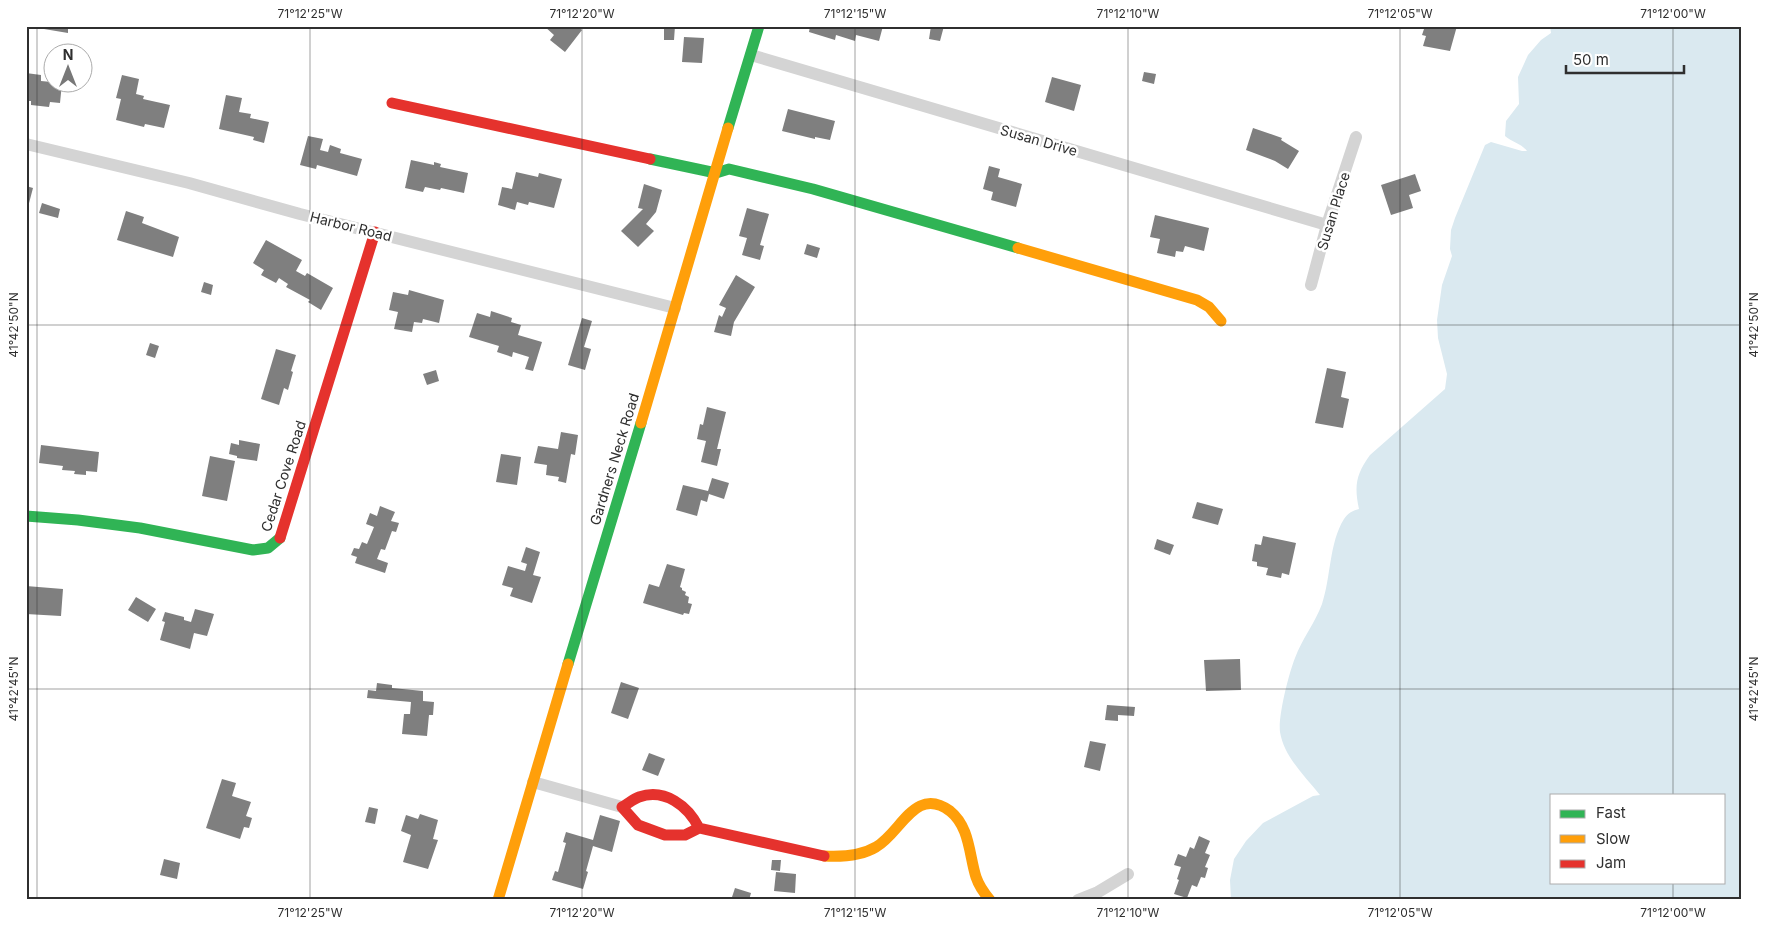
<svg xmlns="http://www.w3.org/2000/svg" width="1768" height="926" viewBox="0 0 1768 926" font-family="Inter,sans-serif">
	<style>
		.water { fill: #dae9f0; fill-rule: evenodd }
		.building { fill: #7f7f7f }
		.lines { fill: none; stroke-linecap: round; stroke-linejoin: round }
		.street { stroke: #d4d4d4; stroke-width: 12 }
		.fast { stroke: #30b455; stroke-width: 11 }
		.slow { stroke: #ff9f0a; stroke-width: 11 }
		.jam { stroke: #e5322d; stroke-width: 11 }
		.ticks { fill: none; stroke: #2f2f2f; stroke-width: 1; stroke-opacity: 0.45 }
		.labels { text-anchor: middle; dominant-baseline: central; stroke-width: 5; stroke-linejoin: round; paint-order: stroke }
		.street-label { font-size: 14px; fill: #2f2f2f; stroke: #fff }
		.neatline { fill: none; stroke: #2f2f2f; stroke-width: 2 }
		.ticks-label { font-size: 12px; text-anchor: middle; fill: #2f2f2f }
	</style>
	<rect width="100%" height="100%" fill="#fff"/>
	<path class="water" d="M1550 26H1742V900H1231L1230 880 1234 859 1246 841 1263 823 1313 796 1320 795C1305 776 1284 757 1280 732 1278 716 1289 673 1295 658 1302 639 1315 623 1322 604 1331 577 1329 543 1344 519 1348 513 1352 511 1359 509 1354 486 1356 474 1370 455L1445 389 1447 374 1438 338 1437 320 1442 285 1452 256 1450 249 1451 230 1455 218 1485 145 1491 142 1522 151H1527C1522 144 1512 142 1505 136L1506 121 1519 104 1518 77 1528 55 1541 40 1551 33ZM1552 795H1724V882H1552Z"/>
	<path class="building" d="M44 26H68V33L44 29Z
		M544 26H577L582 30 565 52 550 40 554 35Z
		M664 26H675L674 40H664Z
		M810 26H883L879 41 856 35 855 41 836 35 835 40 809 32Z
		M931 26H944L940 41 929 39Z
		M1425 26H1457L1450 51 1423 46 1426 36 1422 35Z
		M684 37 704 38 702 63 682 62Z
		M1144 72 1156 74 1154 84 1142 81Z
		M26 73 41 75V81L62 83 60 103 50 102 49 107 31 105V101H26Z
		M122 75 139 79 136 94 144 96 143 99 170 105 164 128 145 124 144 127 116 120 121 99 116 98Z
		M1052 77 1081 85 1074 111 1045 102Z
		M226 95 242 98 239 112 251 114 250 118 269 122 264 143 253 140 254 137 219 129Z
		M788 109 835 121 830 140 815 137V139L782 131Z
		M1253 128 1282 138 1281 140 1299 151 1288 169 1275 161 1246 150Z
		M308 136 323 139 320 150 328 152 330 145 341 149 340 153 362 159 357 176 317 165 316 169 300 165Z
		M411 160 434 165V162L441 164 440 167 468 173 464 193 441 188 440 190 425 187 423 192 405 188Z
		M989 166 1000 169 998 177 1022 184 1016 207 991 200 993 192 983 189Z
		M516 172 538 177 539 173 562 179 554 208 529 202 528 205 517 202 515 210 498 205 502 187 512 189Z
		M1415 174 1421 191 1409 195 1413 208 1391 215 1381 185Z
		M644 184 662 190 656 212 646 224 654 231 638 247 621 231 643 209 638 208Z
		M26 186 33 188 28 207H26Z
		M42 203 60 209 58 218 39 213Z
		M747 208 769 214 760 245 764 246 760 260 742 255 747 238 739 236Z
		M126 211 144 217 142 223 179 237 173 257 117 240Z
		M1155 215 1209 228 1204 251 1185 246 1183 252 1176 251 1175 257 1157 253 1160 239 1150 237Z
		M266 240 302 260 296 271 305 276 307 273 333 288 321 310 308 302 310 300 286 287 288 284 279 278 276 283 261 275 264 270 253 263Z
		M807 244 820 248 817 258 804 254Z
		M736 275 755 287 734 322 731 336 714 332 719 315 722 317 726 308 719 305Z
		M204 282 213 285 211 295 201 292Z
		M409 290 444 300 439 323 423 319 422 323 414 322 412 332 394 329 398 312 389 310 393 292 408 295Z
		M491 311 512 318 511 322 521 325 518 335 542 342 533 371 525 369 529 357 513 352 512 357 497 352 499 346 469 337 477 313 490 317Z
		M582 318 592 321 584 347 591 349 585 370 568 365Z
		M150 343 159 346 155 358 146 355Z
		M276 349 296 355 291 371 293 372 288 390 284 388 279 405 261 399Z
		M1327 368 1346 372 1341 397 1349 399 1343 428 1315 423Z
		M436 370 439 381 427 385 423 374Z
		M707 407 726 412 717 449H721L717 466 701 462 706 441 697 439 700 424 703 425Z
		M561 432 578 435 575 455 571 454 566 483 558 481 559 477 546 475 547 465 534 463 538 446 558 449Z
		M239 440 260 444 257 461 237 458V456L229 454 231 443 239 445Z
		M41 445 99 452 97 472 86 471V475L74 474 75 471 62 470 63 466 39 463Z
		M501 454 521 457 517 485 496 482Z
		M210 456 235 461 227 501 202 496Z
		M712 478 729 483 724 499 709 494 707 502 701 500 697 516 676 510 683 485 708 491Z
		M1197 502 1223 509 1218 525 1192 518Z
		M380 506 395 512 391 521 399 523 396 532 392 531 385 550 381 549 377 559 388 563 385 573 355 563 357 557 351 555 354 548 359 549 362 542 367 544 374 527 366 524 370 513 377 516Z
		M1263 536 1296 543 1289 575 1282 573 1281 578 1266 575 1268 568 1257 566V562L1252 561 1255 544 1261 545Z
		M1157 539 1174 545 1170 555 1154 549Z
		M526 547 540 552 533 575 541 577 532 603 510 596 513 588 502 585 508 566 525 571 527 564 521 562Z
		M667 564 685 569 680 587 682 588V590L686 592 685 595 689 597 688 603 692 604 689 614 684 613 683 615 643 603 649 584 659 587Z
		M26 586 63 589 61 616 26 614Z
		M136 597 156 609 148 622 128 610Z
		M195 609 214 614 207 636 194 633 190 649 160 640 165 622 162 621 165 612 184 617V620L191 622Z
		M1240 659 1241 690 1206 691 1204 660Z
		M621 682 639 688 628 719 611 713Z
		M377 683 392 685V688L423 691V701L434 702 433 715H429L427 736 402 734 404 714H410L411 702 367 698 368 690 376 691Z
		M1107 705 1135 707 1134 716 1118 715V721L1105 720Z
		M1090 741 1106 744 1100 771 1084 767Z
		M649 753 665 759 658 776 642 770Z
		M222 779 236 783 232 796 251 802 246 816 252 818 249 828 244 827 240 839 206 828Z
		M369 807 378 809 375 824 365 822Z
		M420 814 438 820 433 839 438 840 428 869 403 862 411 835 401 831 406 815 418 819Z
		M600 815 620 821 612 852 593 846 586 871 588 872 583 889 552 880 555 871 558 872 566 843 563 842 566 832 593 840Z
		M1199 836 1210 841 1205 853 1210 855 1205 867 1208 868 1205 878 1201 877 1197 887 1192 885 1187 898 1174 894 1179 880 1177 879 1181 867 1174 865 1178 854 1186 857 1190 847 1194 849Z
		M164 859 180 863 177 879 160 875Z
		M772 860H781L780 871 771 870Z
		M776 872 796 874 795 893 774 891Z
		M735 888 751 893 749 900H731Z"/>
	<g class="lines">
		<path class="street" d="M751 55 1327 225
			M26 144 189 183 300 214 675 308
			M1311 285 1327 225 1356 137
			M533 782 622 807
			M1078 900 1098 892 1128 874"/>
		<path class="fast" d="M728 128 759 26
			M650 159 716 173 729 169 813 189 1018 248
			M26 516 78 520 140 528 253 550 268 548 280 538
			M568 664 641 423"/>
		<path class="slow" d="M1018 248 1197 300 1209 307 1221 321
			M641 423 728 128
			M824 856C842 857 861 856 876 847 901 833 915 785 950 811 970 827 969 855 976 877 979 886 984 893 990 900
			M498 900 568 664"/>
		<path class="jam" d="M392 103 650 159
			M280 538 375 232
			M699 828C688 806 665 788 639 797 633 799 628 804 622 807L638 825 665 835H685L699 828 824 856"/>
	</g>
	<path class="ticks" d="M37 26V900M310 26V900M582 26V900M855 26V900M1128 26V900M1400 26V900M1673 26V795M26 325H1742M26 689H1742M1673 882V900"/>
	<g class="labels">
		<g class="street-label">
			<text transform="translate(1039 140) rotate(16)">Susan Drive</text>
			<text transform="translate(1333 211) rotate(-73)">Susan Place</text>
			<text transform="translate(351 226) rotate(14)">Harbor Road</text>
			<text transform="translate(614 459) rotate(-73)">Gardners Neck Road</text>
			<text transform="translate(283 476) rotate(-72)">Cedar Cove Road</text>
		</g>
	</g>
	<rect width="1768" height="926" fill="none" stroke="#ffffff" stroke-width="55"/>
	<rect x="1550" y="794" width="175" height="90" fill="#ffffff" stroke="#acacac"/>
	<rect x="1560" y="810" width="25" height="8" fill="#30b455" stroke="#acacac"/>
	<text x="1596" y="818" font-size="15" fill="#2f2f2f">Fast</text>
	<rect x="1560" y="835" width="25" height="8" fill="#ff9f0a" stroke="#acacac"/>
	<text x="1596" y="844" font-size="15" fill="#2f2f2f">Slow</text>
	<rect x="1560" y="860" width="25" height="8" fill="#e5322d" stroke="#acacac"/>
	<text x="1596" y="868" font-size="15" fill="#2f2f2f">Jam</text>
	<g transform="translate(68 68)"><circle r="24" fill="#ffffff" stroke="#acacac"/>
	<path d="M0-4L9 19L0 12L-9 19Z" fill="#787878"/>
	<text y="-8" font-size="14" font-weight="bold" text-anchor="middle" fill="#2f2f2f">N</text>
	</g>
	<path d="M1566 65v8h118v-8" fill="none" stroke="#2f2f2f" stroke-width="2.5"/>
	<text x="1573" y="65" font-size="15" fill="#2f2f2f" stroke="#ffffff" stroke-width="4" paint-order="stroke">50 m</text>
	<rect x="28" y="28" width="1712" height="870" class="neatline"/>
	<g class="ticks-label">
		<text x="310" y="18">71°12'25"W</text>
		<text x="582" y="18">71°12'20"W</text>
		<text x="855" y="18">71°12'15"W</text>
		<text x="1128" y="18">71°12'10"W</text>
		<text x="1400" y="18">71°12'05"W</text>
		<text x="1673" y="18">71°12'00"W</text>
		<text transform="translate(14 325) rotate(-90)" y="4">41°42'50"N</text>
		<text transform="translate(1754 325) rotate(-90)" y="4">41°42'50"N</text>
		<text transform="translate(14 689) rotate(-90)" y="4">41°42'45"N</text>
		<text transform="translate(1754 689) rotate(-90)" y="4">41°42'45"N</text>
		<text x="310" y="917">71°12'25"W</text>
		<text x="582" y="917">71°12'20"W</text>
		<text x="855" y="917">71°12'15"W</text>
		<text x="1128" y="917">71°12'10"W</text>
		<text x="1400" y="917">71°12'05"W</text>
		<text x="1673" y="917">71°12'00"W</text>
	</g>
</svg>
